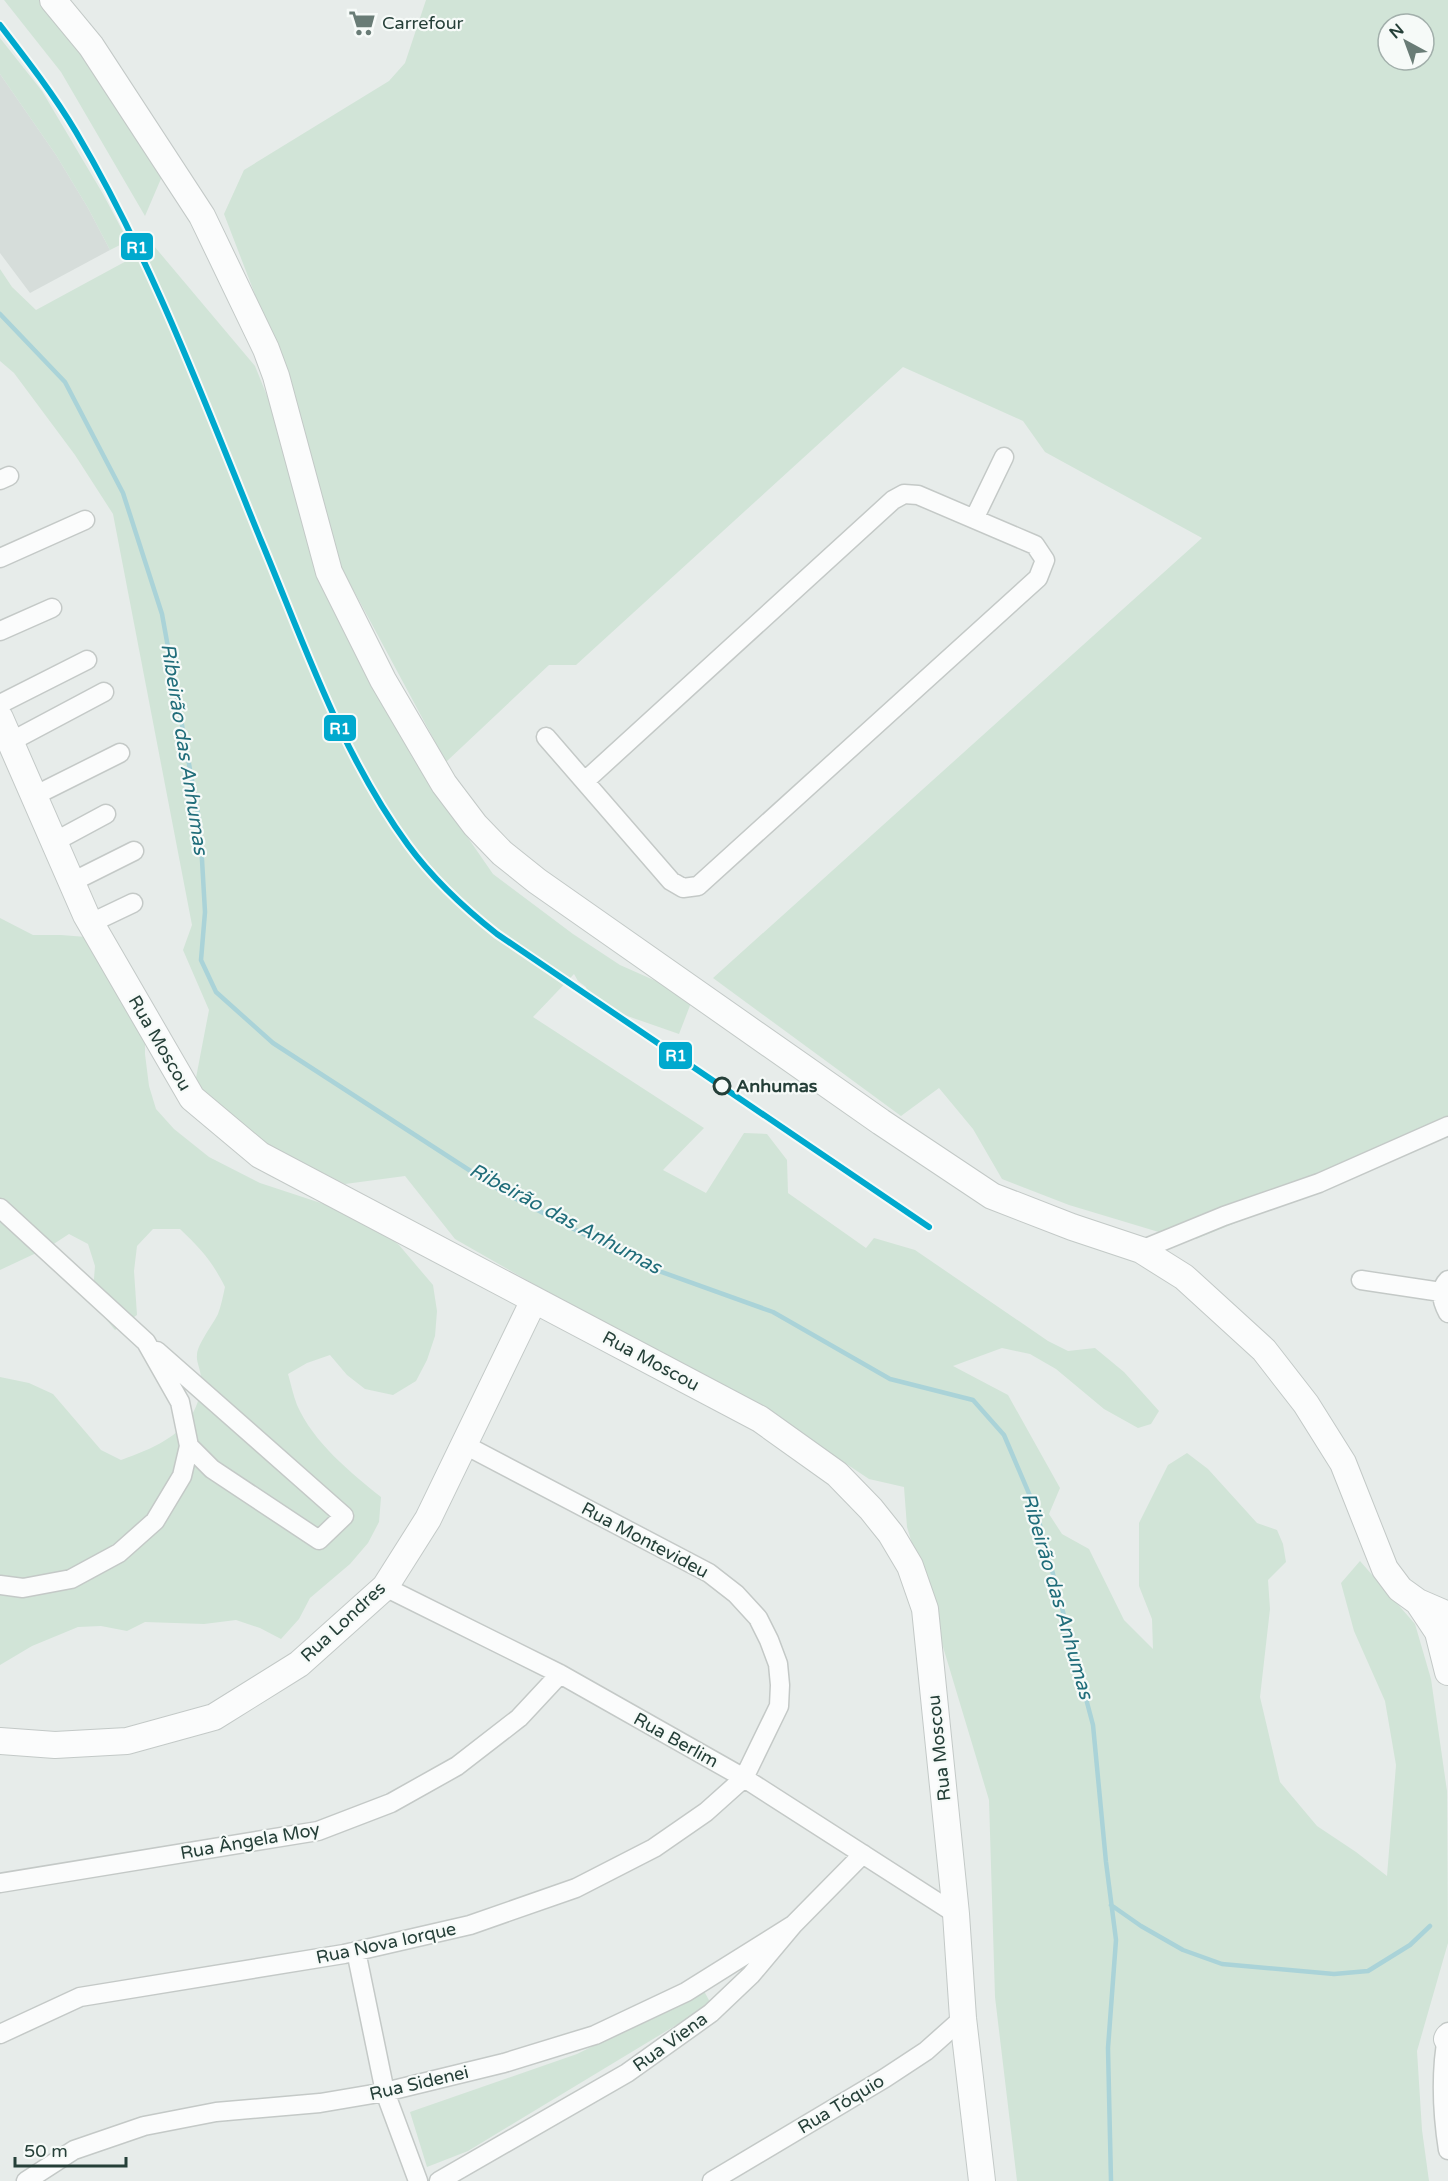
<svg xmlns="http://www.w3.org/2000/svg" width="1448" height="2181" viewBox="0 0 1448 2181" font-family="'Varela Round',sans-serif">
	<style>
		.built { fill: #d6ddda }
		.green { fill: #d1e4d7; fill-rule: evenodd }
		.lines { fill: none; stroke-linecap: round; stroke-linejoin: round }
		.stream { stroke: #aad3d8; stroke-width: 4.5 }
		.street-casing { stroke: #c4c9c7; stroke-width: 21 }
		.secondary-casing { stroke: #c3c9c7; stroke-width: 28 }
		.street { stroke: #fbfcfc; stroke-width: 18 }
		.secondary { stroke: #fbfcfc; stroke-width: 26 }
		.rail { stroke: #c8cccb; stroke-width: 4.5; stroke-dasharray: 12 6; stroke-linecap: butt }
		.rail-1-casing { stroke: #f6faf8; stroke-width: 10 }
		.rail-1 { stroke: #00a9ce; stroke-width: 6 }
		.stop-dot { fill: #f6faf8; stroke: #253f38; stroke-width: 3 }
		.labels { text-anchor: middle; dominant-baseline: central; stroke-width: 4.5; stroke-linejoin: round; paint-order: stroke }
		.poi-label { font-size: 18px; fill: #253f38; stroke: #f6faf8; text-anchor: start }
		.street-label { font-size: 18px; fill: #253f38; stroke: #f6faf8 }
		.stop-label { font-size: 18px; font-weight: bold; fill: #253f38; stroke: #f6faf8; text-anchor: start }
		.water-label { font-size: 20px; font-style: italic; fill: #206d7a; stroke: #f6faf8 }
		.line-badge { stroke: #f6faf8; stroke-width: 2 }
		.badge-label { font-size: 16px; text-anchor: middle; font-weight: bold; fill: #fff }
	</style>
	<rect width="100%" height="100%" fill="#e7ecea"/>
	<path class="built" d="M0 74 56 155 88 208 110 250 30 293 0 253Z"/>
	<path class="green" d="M4 0H41L85 54 163 174 145 216 61 72Z
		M426 0H1448V1137L1196 1239 1162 1233 1069 1205 1002 1179 973 1129 939 1088 901 1116 713 978 1202 538 1045 452 1023 421 903 367 576 665H549L446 762 340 565 276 349 224 214 244 170 389 81 405 63ZM1388 24H1424V60H1388Z
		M0 38 42 91 103 194 128 241 110 250 88 208 56 155 0 74Z
		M154 246 255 366 280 428 320 571 412 757 493 874 573 934 620 965 674 989 691 1003 679 1034 590 1003 586 987 578 981 574 974 533 1017 704 1128 663 1170 706 1193 744 1133 767 1134 787 1160 788 1193 866 1248 874 1238 915 1250 1048 1341 1068 1351 1095 1348 1124 1372 1159 1411 1151 1424 1138 1428 1104 1409 1056 1369 1030 1354 1002 1348 953 1366 1008 1395 1060 1488 1049 1514 1062 1534 1089 1549 1124 1620 1153 1649 1152 1619 1139 1586V1523L1168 1465 1187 1453 1208 1469 1257 1523 1277 1530 1283 1544 1286 1562 1268 1580 1270 1609 1260 1697 1280 1782 1317 1826 1356 1852 1387 1876 1396 1765 1385 1701 1354 1631 1341 1583 1360 1561 1415 1624 1431 1679 1447 1791 1448 1943 1417 2051 1422 2130 1429 2181H1017L995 1997 989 1800 907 1527 904 1487 869 1479 752 1401 567 1303 455 1239 405 1176 345 1184 264 1144 195 1083 209 1010 183 950 192 925 113 514 75 455 14 373 0 361V269L12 287 36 310Z
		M0 918 33 935H61L86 937 145 1020V1054L149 1086 156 1109 174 1129 209 1157 260 1183 339 1209 381 1231 399 1245 433 1285 437 1311 435 1336 427 1360 416 1381 393 1395 365 1389 347 1375 330 1355 307 1363 288 1374C291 1384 293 1395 297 1405 313 1442 351 1473 381 1497L379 1522 368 1543 350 1564 310 1598 299 1619 281 1639 260 1628 236 1620 204 1624 145 1622 127 1631 101 1626 78 1627 32 1646 0 1665V1377L29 1383 53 1394 101 1450 121 1460C161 1446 202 1428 201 1378 201 1370 196 1362 197 1355 197 1345 213 1324 218 1314 221 1306 223 1296 225 1287 212 1261 201 1249 180 1229H153L137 1246 134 1271 137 1315 115 1330 100 1312 93 1291 95 1266 88 1244 69 1234 49 1247 0 1270Z
		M704 1991 711 2004 468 2151 427 2167 410 2112 577 2054Z"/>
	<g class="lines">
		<path class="stream" d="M0 314 65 382 123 493 162 614 200 825 205 912 201 960 216 992 273 1043 503 1192 645 1266 773 1312 890 1379 973 1400 1004 1435 1036 1510 1093 1725 1106 1862 1116 1940 1108 2048 1111 2181
			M1111 1905 1141 1926 1183 1950 1222 1964 1334 1974 1368 1971 1410 1945 1430 1926"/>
		<defs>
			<path id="street" d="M0 480 9 476
				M974 519 1004 457
				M0 558 85 520
				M0 631 52 608
				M0 704 87 660
				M546 737 671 881 683 888 698 886 1038 578 1045 560 1035 545 918 495 904 494 893 500 585 781
				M10 742 104 692
				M34 796 120 753
				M54 842 106 814
				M72 882 134 851
				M91 923 133 903
				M0 1208 146 1342 180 1402 189 1446 182 1476 155 1521 119 1553 71 1579 23 1588 0 1585
				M1141 1250 1224 1216 1319 1183 1448 1126
				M1361 1280 1441 1292
				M1448 1280C1438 1290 1442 1302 1448 1313
				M157 1351 344 1516 319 1540 212 1469 189 1446
				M385 1587 560 1674 744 1778 956 1914
				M0 1883 318 1831 391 1803 457 1766 519 1718 560 1674
				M356 1951 385 2092 418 2181
				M1448 2032C1440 2072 1442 2111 1448 2150
				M0 2034 80 1997 344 1954 470 1925 576 1888 654 1848 706 1812 744 1778 779 1706 780 1685 778 1664 769 1640 758 1618 736 1594 709 1573 465 1445
				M26 2181 74 2150 144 2126 216 2112 320 2103 385 2092 504 2063 595 2035 686 1992 793 1925
				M439 2181 627 2073 711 2013 751 1975 793 1925 863 1854
				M712 2181 885 2078 926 2051 963 2018"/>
			<path id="secondary" d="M53 0 91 46 202 216 266 349 276 376 329 572 383 680 444 784 475 825 502 853 537 881 881 1122 992 1196 1072 1227 1141 1250 1184 1277 1264 1350 1306 1404 1343 1463 1385 1569 1400 1589 1418 1602 1448 1615
				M0 718 86 915 192 1098 260 1155 760 1419 837 1474 871 1509 891 1534 910 1566 925 1609 956 1914 963 2018 982 2181
				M1418 1602 1438 1632 1448 1672
				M0 1741 55 1745 127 1741 214 1717 299 1664 385 1587 428 1519 534 1300
				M1447 2039 1448 2037"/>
		</defs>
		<use href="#street" class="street-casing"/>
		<use href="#secondary" class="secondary-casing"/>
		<use href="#street" class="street"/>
		<use href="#secondary" class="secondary"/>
		<path class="rail" d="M914 1218 929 1227"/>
		<defs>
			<path id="rail-1" d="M0 25C27 60 54 95 76 132 153 262 205 404 262 543 305 646 342 755 408 845 433 879 464 908 497 934L929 1227"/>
		</defs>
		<use href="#rail-1" class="rail-1-casing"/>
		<use href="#rail-1" class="rail-1"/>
	</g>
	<defs>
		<symbol id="supermarket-bare" viewBox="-9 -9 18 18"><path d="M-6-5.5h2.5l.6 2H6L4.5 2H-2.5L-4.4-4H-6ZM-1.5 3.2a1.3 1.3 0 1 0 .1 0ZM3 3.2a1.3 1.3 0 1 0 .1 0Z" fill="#697c76" stroke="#f6faf8" stroke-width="2.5" paint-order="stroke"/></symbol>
	</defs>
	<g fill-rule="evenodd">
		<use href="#supermarket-bare" x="343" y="4" width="38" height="38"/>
	</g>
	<circle class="stop-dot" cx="722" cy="1086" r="8"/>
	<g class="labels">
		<g class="poi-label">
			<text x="382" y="23">Carrefour</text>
		</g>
		<g class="street-label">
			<text transform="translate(160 1043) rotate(60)">Rua Moscou</text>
			<text transform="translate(651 1361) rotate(28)">Rua Moscou</text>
			<text transform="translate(645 1540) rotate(28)">Rua Montevideu</text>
			<text transform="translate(343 1622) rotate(-43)">Rua Londres</text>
			<text transform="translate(676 1740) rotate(29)">Rua Berlim</text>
			<text transform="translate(939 1748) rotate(-96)">Rua Moscou</text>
			<text transform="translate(250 1841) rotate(-10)">Rua Ângela Moy</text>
			<text transform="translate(386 1943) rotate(-12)">Rua Nova Iorque</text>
			<text transform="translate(670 2042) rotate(-36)">Rua Viena</text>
			<text transform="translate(419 2083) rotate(-13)">Rua Sidenei</text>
			<text transform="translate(841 2104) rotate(-31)">Rua Tóquio</text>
		</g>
		<g class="stop-label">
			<text x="736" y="1086">Anhumas</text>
		</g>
		<g class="water-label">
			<text transform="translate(184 749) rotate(81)">Ribeirão das Anhumas</text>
			<text transform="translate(565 1219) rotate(28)">Ribeirão das Anhumas</text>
			<text transform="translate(1057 1596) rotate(74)">Ribeirão das Anhumas</text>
		</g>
	</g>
	<g class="line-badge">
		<rect x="120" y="232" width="34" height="29" rx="6" fill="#00a9ce"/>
		<rect x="323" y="714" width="34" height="28" rx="6" fill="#00a9ce"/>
		<rect x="658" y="1041" width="35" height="29" rx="6" fill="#00a9ce"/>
	</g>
	<g class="badge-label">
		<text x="137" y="253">R1</text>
		<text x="340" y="734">R1</text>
		<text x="676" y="1061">R1</text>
	</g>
	<g transform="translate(1406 42) rotate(319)"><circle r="28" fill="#f6faf8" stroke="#a2afab" stroke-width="1.5"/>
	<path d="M0-4.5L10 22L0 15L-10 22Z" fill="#697c76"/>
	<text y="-9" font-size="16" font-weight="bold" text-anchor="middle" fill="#253f38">N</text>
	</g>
	<path d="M15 2157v9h111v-9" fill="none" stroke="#253f38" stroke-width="3"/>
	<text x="24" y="2157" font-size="18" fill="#253f38" stroke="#f6faf8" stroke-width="4.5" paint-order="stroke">50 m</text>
</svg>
